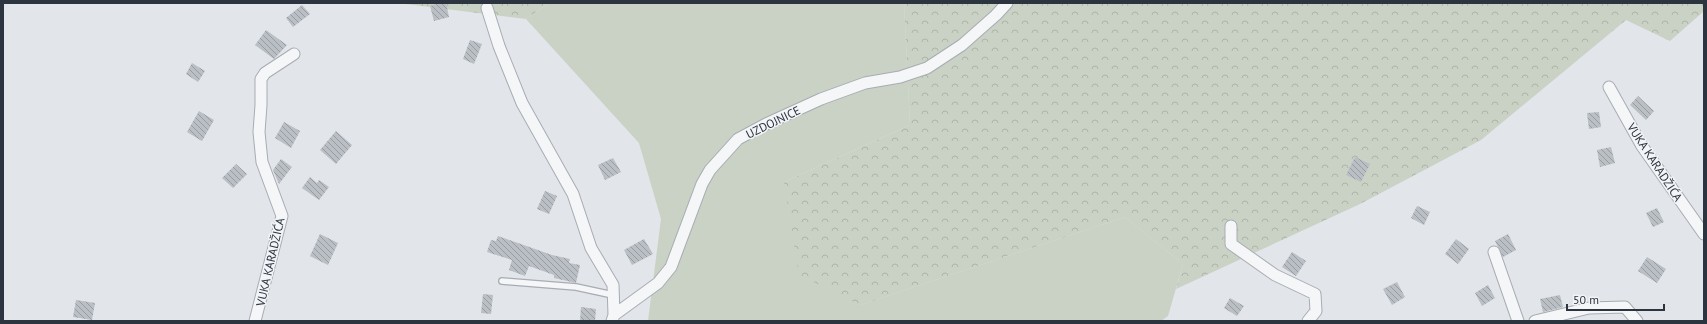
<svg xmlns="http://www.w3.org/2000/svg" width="1707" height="324" viewBox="0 0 1707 324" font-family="'PT Sans',sans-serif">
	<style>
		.green { fill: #c9d2c4 }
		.forest { fill: url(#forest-crowns) }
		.building { fill: url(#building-back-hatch) }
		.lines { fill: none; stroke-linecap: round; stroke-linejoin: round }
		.lane-casing { stroke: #a8acb3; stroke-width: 8 }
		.street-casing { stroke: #a8acb3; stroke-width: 13 }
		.lane { stroke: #f5f6f8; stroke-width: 5.5 }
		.street { stroke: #f5f6f8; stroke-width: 11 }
		.labels { text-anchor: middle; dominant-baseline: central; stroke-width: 3; stroke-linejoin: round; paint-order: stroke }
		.street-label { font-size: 12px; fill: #2c343f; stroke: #f2f4f7 }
	</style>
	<defs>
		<pattern id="forest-crowns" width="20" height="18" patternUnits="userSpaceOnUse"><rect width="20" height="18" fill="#c9d2c4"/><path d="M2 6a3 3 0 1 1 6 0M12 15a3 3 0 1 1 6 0" fill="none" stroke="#adb5a9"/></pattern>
		<pattern id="building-back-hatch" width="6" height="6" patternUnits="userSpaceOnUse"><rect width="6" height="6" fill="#babfc5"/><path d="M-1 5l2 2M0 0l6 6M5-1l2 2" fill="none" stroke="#979ca1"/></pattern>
	</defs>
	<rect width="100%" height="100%" fill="#e2e5e9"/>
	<path class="green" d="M549 3H904L910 125 784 182 860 305 1125 217 1183 264 1168 316 1161 321H648L661 219 639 143 526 19Z"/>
	<path class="forest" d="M398 3H549L526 19Z
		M904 3H1704V11L1670 41 1626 20 1481 140 1360 204 1176 289 1183 264 1125 217 860 305 799 275 784 182 910 125Z"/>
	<path class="building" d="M439 3H446L449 17 434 21 430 6Z
		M302 5 310 14 293 27 286 18Z
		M266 30 287 45 274 59 255 45Z
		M470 40 482 44 474 64 463 59Z
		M192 63 205 71 198 82 186 74Z
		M1638 96 1654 111 1646 120 1630 105Z
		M199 111 214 120 202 141 187 132Z
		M1599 112 1601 127 1589 129 1587 113Z
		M284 122 300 131 291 148 275 138Z
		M336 131 352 145 336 164 320 150Z
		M1611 147 1615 163 1600 167 1597 150Z
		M1355 157 1370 164 1361 182 1346 175Z
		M613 158 621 172 605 180 598 165Z
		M281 159 292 167 279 184 273 170Z
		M236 164 247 174 233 188 222 178Z
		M310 177 317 183 319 180 329 187 319 200 302 188Z
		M545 191 557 196 549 214 537 209Z
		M1417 206 1430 212 1424 225 1411 218Z
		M1657 208 1664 222 1653 227 1646 213Z
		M320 234 338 243 328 265 310 256Z
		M1508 234 1516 250 1503 257 1495 241Z
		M498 236 552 255 570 259 569 263 580 265 576 283 554 278V275L529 266 525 276 509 270 512 260 487 252 491 240 496 241Z
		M644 239 653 254 632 265 624 250Z
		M1456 239 1469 249 1458 264 1445 254Z
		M1292 252 1306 261 1296 276 1282 267Z
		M1647 257 1666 269 1657 283 1638 271Z
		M1397 282 1405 297 1392 305 1383 289Z
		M1488 285 1495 298 1482 306 1475 293Z
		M483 294 493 295 491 314 481 313Z
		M1560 295 1563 307 1543 312 1540 299Z
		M1230 298 1244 306 1237 316 1224 308Z
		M76 300 95 303 92 320 73 317Z
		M581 307 596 309 595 321H580Z"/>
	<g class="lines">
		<defs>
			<path id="lane" d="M502 281 576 287 613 295"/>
			<path id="street" d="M487 8 499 46 522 103 573 194 591 248 613 285 614 315
				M1609 87 1642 146 1704 234
				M1231 226V244L1275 275 1315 294 1316 311 1308 321
				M1494 252 1518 321
				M255 321 282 216 262 162 259 132 261 105V79L265 73 294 54
				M612 321 614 315 658 283 671 267 702 184 710 170 738 139 766 124 821 99 865 83 900 77 927 68 962 45 996 15 1007 3
				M1535 321 1589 308 1625 307 1637 321"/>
		</defs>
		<use href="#lane" class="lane-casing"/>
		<use href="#street" class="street-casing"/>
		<use href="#lane" class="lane"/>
		<use href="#street" class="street"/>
	</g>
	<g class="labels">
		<g class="street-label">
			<text transform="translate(773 122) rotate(-26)">UZDOJNICE</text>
			<text transform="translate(1655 162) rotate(57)">VUKA KARADŽIĆA</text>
			<text transform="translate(270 262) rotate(-77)">VUKA KARADŽIĆA</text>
		</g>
	</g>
	<rect width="1707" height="324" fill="none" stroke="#2c343f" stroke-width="8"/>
	<path d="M1567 304v6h97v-6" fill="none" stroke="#2c343f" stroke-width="2"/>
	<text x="1573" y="304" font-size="12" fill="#2c343f" stroke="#f2f4f7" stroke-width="3" paint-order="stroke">50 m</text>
</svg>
